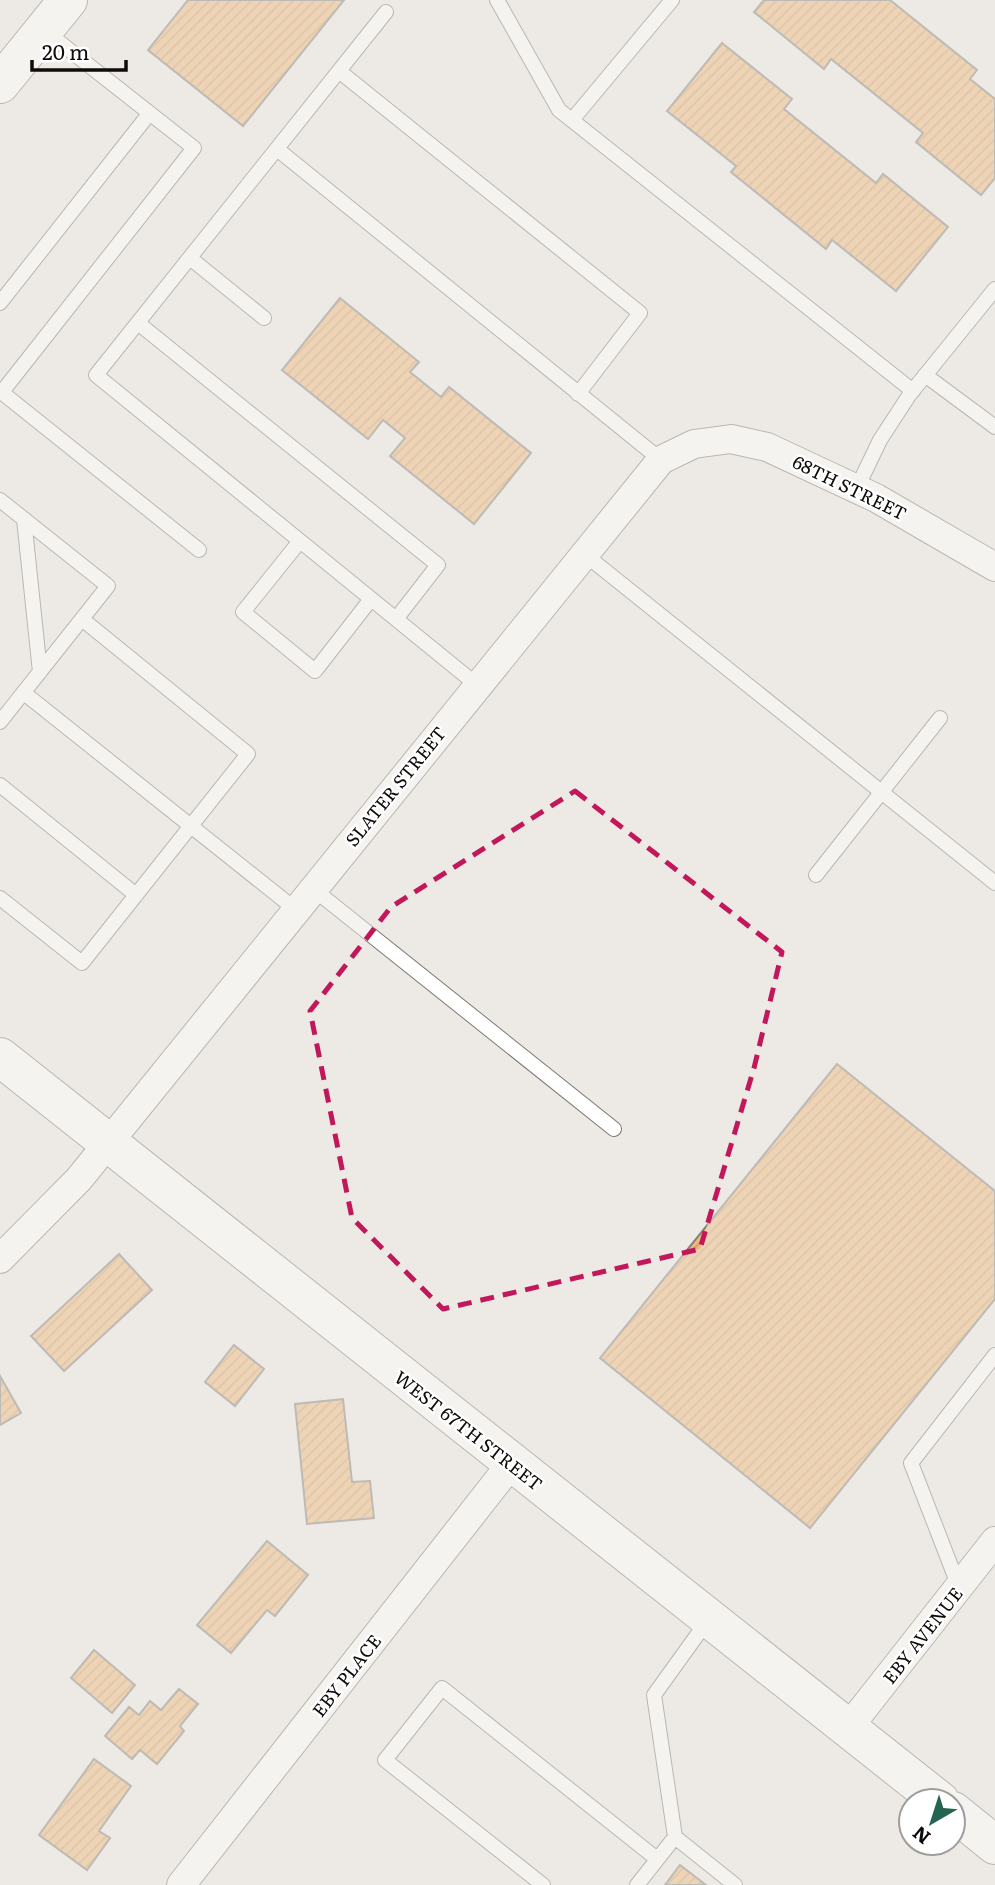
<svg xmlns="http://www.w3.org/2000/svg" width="995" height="1885" viewBox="0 0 995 1885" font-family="Literata,serif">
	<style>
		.building { fill: url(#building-hatch); stroke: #85807c; stroke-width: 2 }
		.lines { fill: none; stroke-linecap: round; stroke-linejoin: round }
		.lane-casing { stroke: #7d7975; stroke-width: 16 }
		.street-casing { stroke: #7d7975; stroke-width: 30 }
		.secondary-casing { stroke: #7d7975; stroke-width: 40 }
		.lane { stroke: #fff; stroke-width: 14 }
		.street { stroke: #fff; stroke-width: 28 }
		.secondary { stroke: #fff; stroke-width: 38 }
		.marked { fill: none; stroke: #c2185b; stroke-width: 5; stroke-dasharray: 14 9; stroke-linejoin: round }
		.labels { text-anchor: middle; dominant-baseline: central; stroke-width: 5; stroke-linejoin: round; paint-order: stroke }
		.street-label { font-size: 18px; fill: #0d0c0a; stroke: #fff }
	</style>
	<defs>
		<pattern id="building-hatch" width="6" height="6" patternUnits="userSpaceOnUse" patternTransform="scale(1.75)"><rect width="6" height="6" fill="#f0b97c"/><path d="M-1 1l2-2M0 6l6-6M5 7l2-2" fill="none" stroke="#cd9e6a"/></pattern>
	</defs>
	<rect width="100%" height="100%" fill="#ede9e4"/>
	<path class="building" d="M188 0H344L243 126 148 50Z
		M764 0H890L977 70 970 79 995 99V178L981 195 916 142 923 133 831 59 824 69 754 12Z
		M722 43 792 99 784 109 876 183 883 174 948 227 896 291 832 240 826 249 731 172 736 166 667 111Z
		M340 298 419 362 410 372 441 397 449 387 531 453 474 524 390 456 405 438 383 420 368 439 282 370Z
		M837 1064 995 1191V1299L810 1528 600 1358Z
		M119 1254 152 1290 64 1371 31 1336Z
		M234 1345 264 1369 235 1406 205 1382Z
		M0 1376 21 1413 0 1425Z
		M343 1399 352 1482 370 1481 374 1518 307 1524 295 1404Z
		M267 1541 308 1575 275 1616 267 1610 231 1653 197 1625Z
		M94 1650 135 1685 112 1713 71 1678Z
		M179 1689 198 1704 180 1726 184 1731 157 1764 140 1750 132 1759 105 1736 129 1707 139 1715 150 1701 161 1710Z
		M94 1759 131 1786 99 1831 110 1838 87 1870 39 1835Z
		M680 1865 706 1885H665Z"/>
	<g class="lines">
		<defs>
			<path id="lane" d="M497 0 559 110 913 391
				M386 12 96 375 477 685
				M339 71 640 313 578 394
				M572 120 672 0
				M277 149 661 460
				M190 258 264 318
				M0 303 149 114
				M138 323 438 565 396 619
				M925 375 995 427
				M0 391 199 550
				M2 392 194 148 44 30
				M857 488 880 440 910 394 995 289
				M0 500 108 586 0 722
				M24 519 40 672
				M300 541 243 612 315 671 371 599
				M583 553 995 883
				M24 693 295 909
				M0 785 136 895
				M816 875 940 718
				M312 888 614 1129
				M0 898 82 963 248 754 82 619
				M959 1587 911 1463 995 1355
				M708 1620 654 1695 675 1837 735 1885
				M543 1885 385 1760 442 1688 657 1859
				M637 1885 675 1837"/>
			<path id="street" d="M0 1259 79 1179 661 460 694 444 731 439 767 447 876 498 995 567
				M848 1728 995 1541
				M181 1885 511 1464"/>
			<path id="secondary" d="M0 84 68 0
				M0 1057 940 1801
				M953 1811 995 1845"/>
		</defs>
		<use href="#lane" class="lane-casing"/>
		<use href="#street" class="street-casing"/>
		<use href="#secondary" class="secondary-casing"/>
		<use href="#lane" class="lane"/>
		<use href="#street" class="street"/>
		<use href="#secondary" class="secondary"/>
	</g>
	<path d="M0 0H995V1885H0ZM575 791 782 952 754 1068 700 1249 443 1309 352 1218 310 1011 391 907Z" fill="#ede9e4" fill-opacity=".55" fill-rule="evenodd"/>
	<path class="marked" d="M575 791 782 952 754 1068 700 1249 443 1309 352 1218 310 1011 391 907Z"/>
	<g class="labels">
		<g class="street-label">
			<text transform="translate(850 487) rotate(26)">68TH STREET</text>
			<text transform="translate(395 786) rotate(-51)">SLATER STREET</text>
			<text transform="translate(469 1430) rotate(38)">WEST 67TH STREET</text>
			<text transform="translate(922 1635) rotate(-52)">EBY AVENUE</text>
			<text transform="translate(346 1675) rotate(-52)">EBY PLACE</text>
		</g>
	</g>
	<g transform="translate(932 1822) rotate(219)"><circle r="33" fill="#ffffff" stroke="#9e9e9d" stroke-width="2"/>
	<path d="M0-5L12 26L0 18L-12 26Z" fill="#256451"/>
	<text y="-10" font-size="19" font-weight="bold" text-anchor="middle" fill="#0d0c0a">N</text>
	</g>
	<path d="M32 60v10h94v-10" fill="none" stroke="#0d0c0a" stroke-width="3.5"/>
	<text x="42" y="60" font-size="21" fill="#0d0c0a" stroke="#ffffff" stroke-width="5" paint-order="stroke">20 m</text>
</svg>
